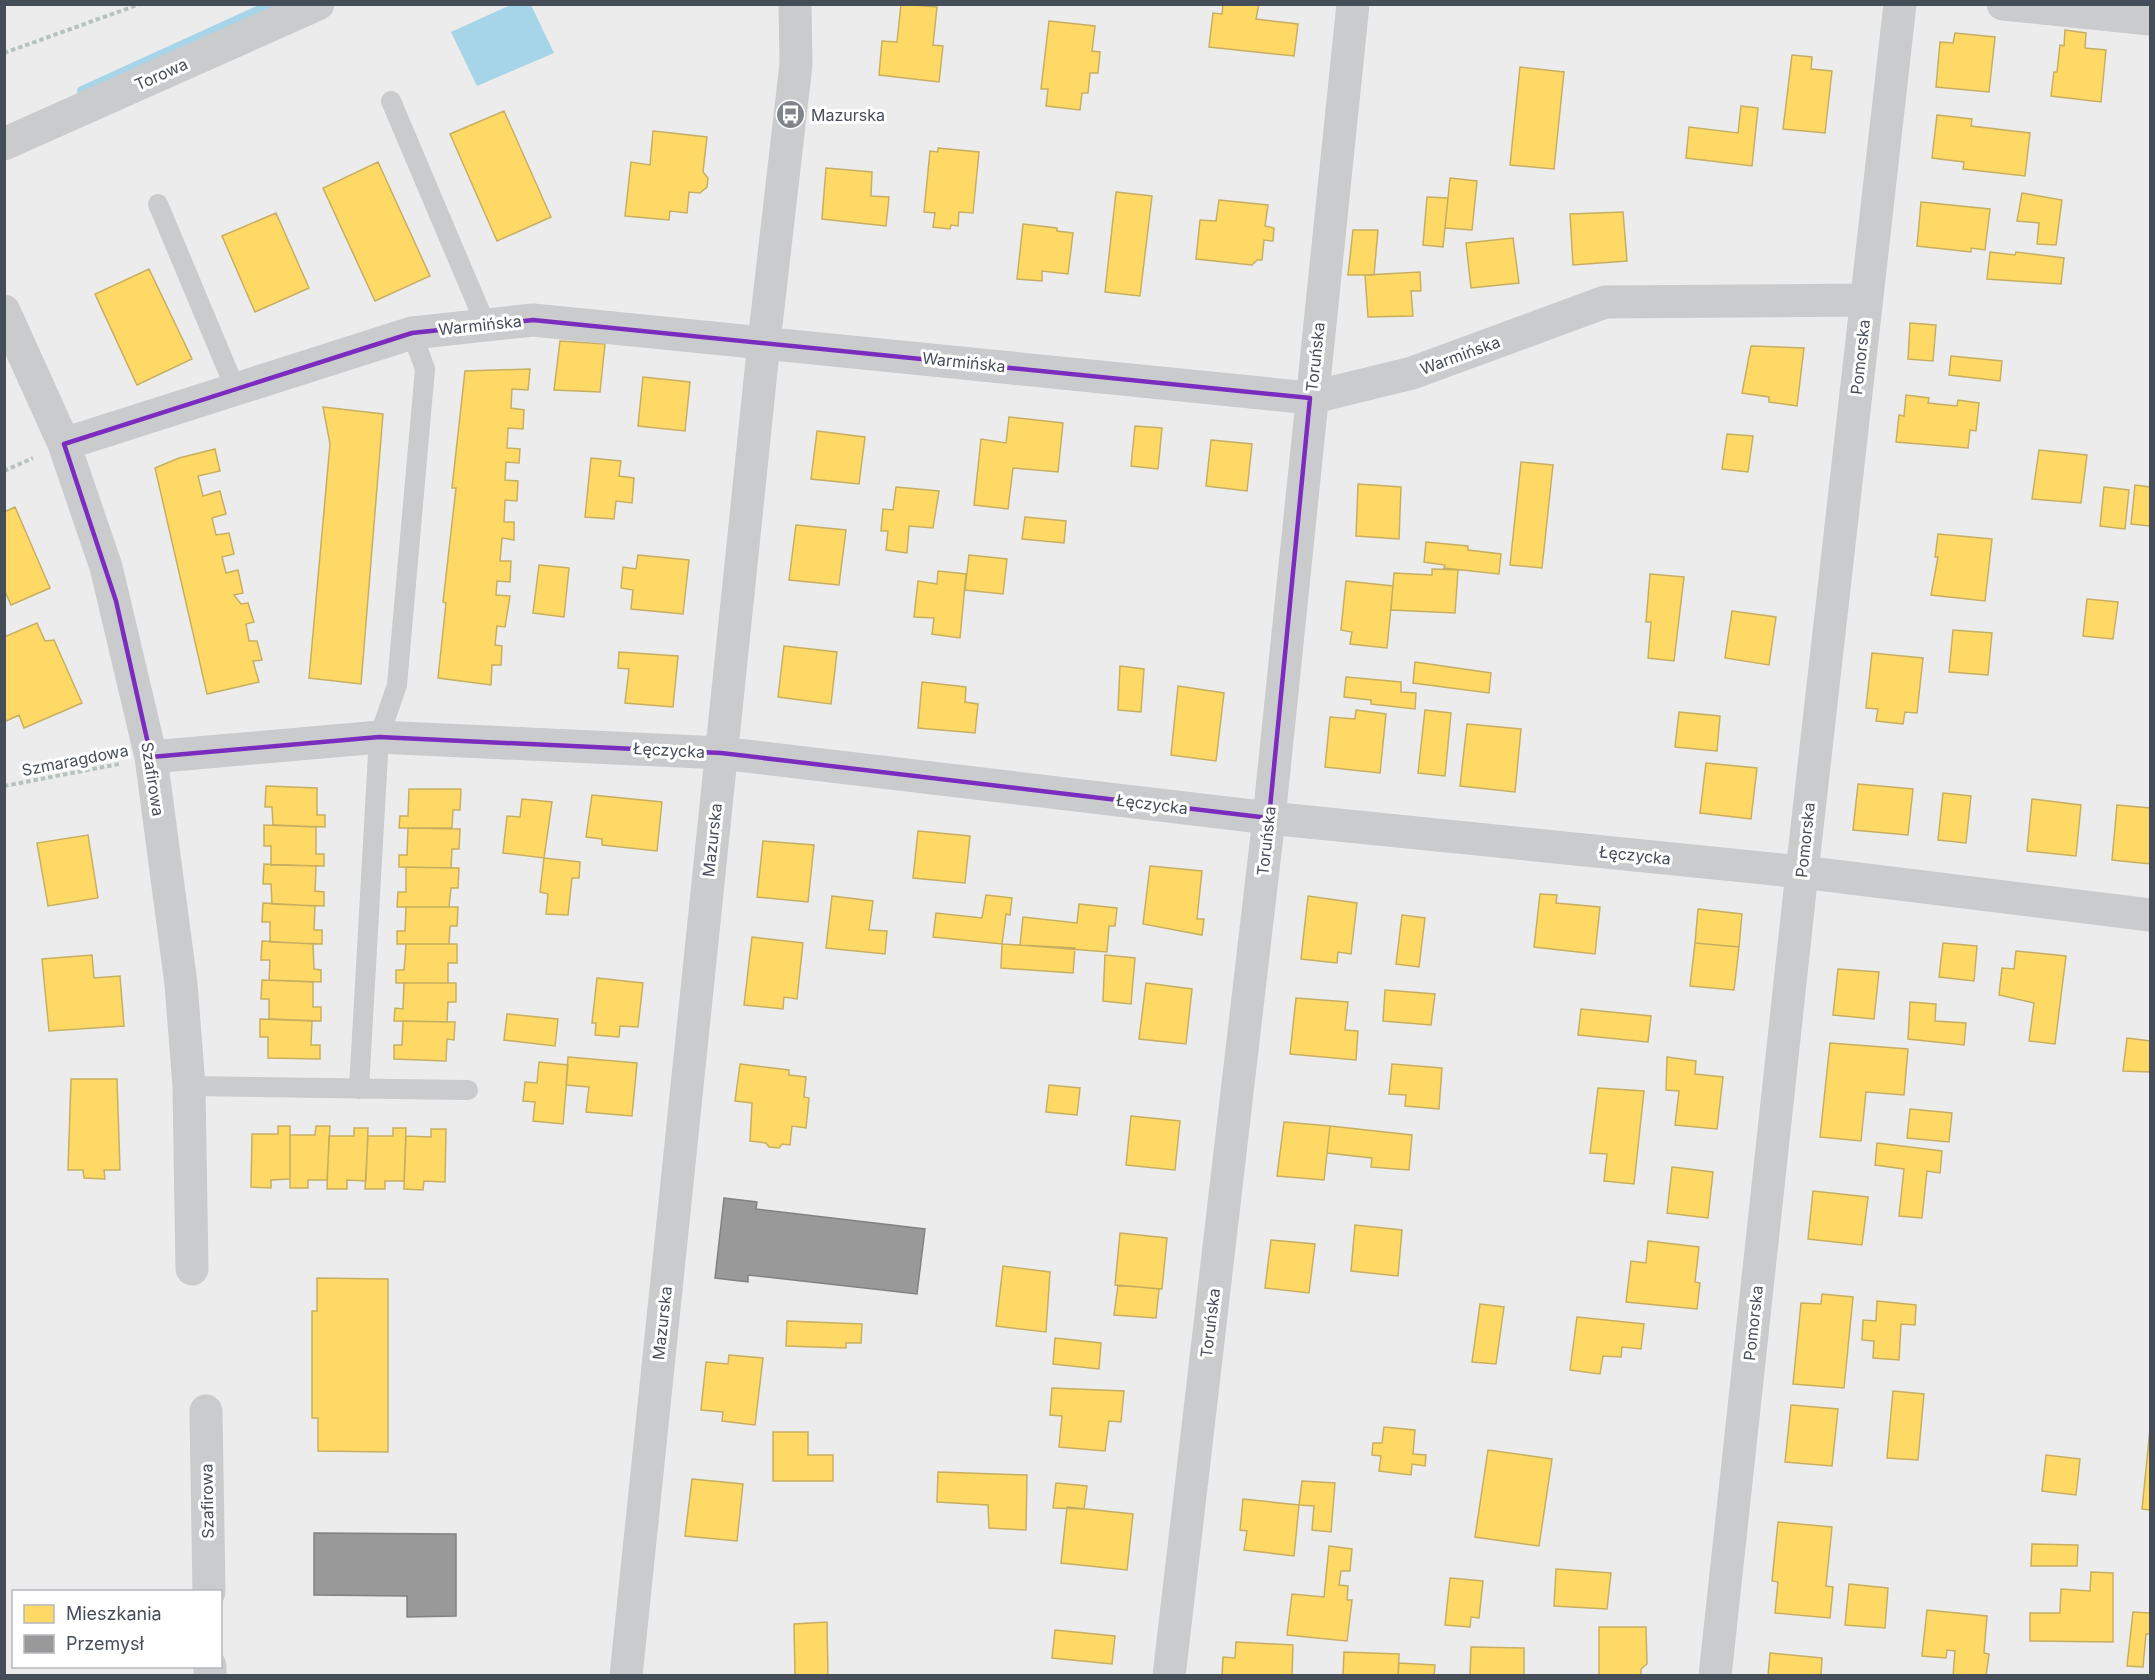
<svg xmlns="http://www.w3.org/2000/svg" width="2155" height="1680" viewBox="0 0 2155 1680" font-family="Inter,sans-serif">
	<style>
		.water { fill: #a6d4e9 }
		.homes { fill: #ffd966; stroke: #c7af62; stroke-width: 1.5 }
		.industry { fill: #999; stroke: #808286; stroke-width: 1.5 }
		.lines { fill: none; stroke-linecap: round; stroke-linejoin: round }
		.stream { stroke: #a6d4e9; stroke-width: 10 }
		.path { stroke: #b6c2bf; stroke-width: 4; stroke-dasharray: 4.5 3; stroke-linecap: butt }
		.service { stroke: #c9cbcd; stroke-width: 20 }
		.minor { stroke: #c9cbcd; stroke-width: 33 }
		.tertiary { stroke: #c9cbcd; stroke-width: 33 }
		.marked { fill: none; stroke: #7b2cbf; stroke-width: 4.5; stroke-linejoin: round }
		.labels { text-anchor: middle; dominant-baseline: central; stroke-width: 6; stroke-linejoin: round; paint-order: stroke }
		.street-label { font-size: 16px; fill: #454d58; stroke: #fff }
		.poi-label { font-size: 16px; fill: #454d58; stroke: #fff; text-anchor: start }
	</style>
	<rect width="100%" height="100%" fill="#edecec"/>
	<path class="water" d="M513 4 531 5 554 53 477 86 451 32Z"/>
	<path class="homes" d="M901 4 937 7 933 45 943 46 939 82 879 75 882 41 897 42Z
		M1223 4H1259L1256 19 1298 24 1294 56 1209 47 1213 13 1222 14Z
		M1049 21 1095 26 1092 51 1100 52 1098 73H1090L1088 93H1082L1080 110 1046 106 1048 89H1041Z
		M2065 30 2086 33 2085 48 2106 50 2101 102 2051 96 2054 72H2057L2060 45 2064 46Z
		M1955 33 1995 37 1989 92 1936 87 1940 42 1953 43Z
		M1792 55 1812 57 1811 69 1832 71 1825 133 1783 129Z
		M1520 67 1564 72 1554 169 1510 165Z
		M1741 106 1758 108 1752 166 1686 158 1689 127 1738 133Z
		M504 111 551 217 497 241 450 134Z
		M1937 115 1972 119 1971 126 2030 133 2025 176 1963 169 1964 162 1932 158Z
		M653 131 707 137 703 172 708 178 707 187 700 193 689 192 687 213 670 211 669 220 625 216 631 162 650 165Z
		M938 148 979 152 973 213 959 212 958 226 951 225 950 229 933 227 935 213 924 212 930 151 938 152Z
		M378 162 430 276 375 301 323 188Z
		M826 168 872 172 871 196 889 197 886 226 822 219Z
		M1450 178 1477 181 1472 230 1445 228Z
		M1116 192 1152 196 1140 296 1105 292Z
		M2022 193 2062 200 2056 245 2037 244 2039 223 2017 221Z
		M1427 197 1448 198 1443 247 1423 245Z
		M1219 200 1268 205 1265 226 1274 228 1273 241 1264 240 1262 260H1257L1252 265 1196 259 1200 220 1216 221Z
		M1921 202 1990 209 1985 250 1971 248V252L1917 246Z
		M1623 212 1627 261 1573 265 1570 214Z
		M276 213 309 288 255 312 222 236Z
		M1023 224 1057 228V231L1073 233 1068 274 1042 271V281L1017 279Z
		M1353 230H1378L1374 275H1348Z
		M1513 238 1519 283 1471 288 1466 243Z
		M1990 252 2015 255 2016 252 2064 258 2061 284 1987 279Z
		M149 269 192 359 137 385 95 294Z
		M1420 272 1421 291H1411L1413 316 1368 317 1365 275Z
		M1910 323 1936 325 1933 361 1908 359Z
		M560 341 605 344 600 392 554 390Z
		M1751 346 1804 348 1797 406 1769 402V397L1742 393Z
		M1951 356 2002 361 2000 381 1949 375Z
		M530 369 528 390 512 389 511 408 524 410 523 429 508 428 507 448 520 449 519 463 506 462 505 480 518 481 517 501 505 500 504 522H514V540L502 538 500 561H511L510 582 497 581 496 595 510 596 505 627 497 626 495 645 502 646 501 665H492L491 685 438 678 446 603 443 602 456 488H452L465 371Z
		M643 377 690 382 685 431 638 426Z
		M1906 395 1929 398 1928 403 1957 406 1958 400 1979 403 1976 431 1970 430 1968 448 1896 442 1899 415 1904 416Z
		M323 407 383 414 361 684 309 678 330 444Z
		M1009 417 1063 423 1058 472 1013 468 1008 509 974 505 981 439 1006 443Z
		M1135 426 1162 428 1158 469 1131 466Z
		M817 431 865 437 859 484 811 479Z
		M1727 434 1753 436 1748 472 1722 469Z
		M1211 440 1252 444 1247 491 1206 486Z
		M215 449 220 471 198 476 203 496 220 491 226 514 212 518 216 535 229 533 234 554 222 557 226 573 238 570 243 593 234 595 241 604 248 603 254 622 246 624 249 641H257L262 660 253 661 259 682 207 694 155 468 179 458Z
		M2039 450 2087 455 2081 503 2032 499Z
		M591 458 621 461 619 476 634 478 632 503 616 501 614 519 585 517Z
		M1521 462 1553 465 1542 568 1510 565Z
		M1358 484 1401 487 1399 539 1356 536Z
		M2135 485 2150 487V526L2131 524Z
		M896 487 939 491 933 528 909 526 907 553 886 550 888 531H881L883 509 893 510Z
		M2104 487 2129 490 2125 529 2100 526Z
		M15 507 50 588 11 605 4 589V512Z
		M1025 517 1066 521 1064 543 1022 539Z
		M796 525 846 530 839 585 789 580Z
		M1938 534 1992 539 1985 601 1931 595 1938 557H1935Z
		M1426 542 1468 546V550L1501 554 1499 574 1444 568 1445 565 1424 562Z
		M638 555 689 560 683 614 631 609 633 590 621 588 623 567 636 569Z
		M969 555 1007 559 1003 594 965 590Z
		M539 565 569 568 564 617 533 613Z
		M1432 569 1458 570 1455 613 1391 610 1394 573 1432 575Z
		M938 571 966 574 960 638 932 634 934 618 914 617 918 581 937 584Z
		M1650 574 1684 577 1674 661 1648 658 1651 622H1646Z
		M1346 581 1393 586 1387 648 1350 644 1352 632 1341 630Z
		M2087 599 2118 602 2113 639 2083 636Z
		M1732 611 1776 617 1769 665 1725 658Z
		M37 623 45 641 54 640 82 703 24 728 19 715 4 722V637Z
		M1953 630 1992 633 1988 675 1949 672Z
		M784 646 837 652 831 704 778 697Z
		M619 652 678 656 673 707 625 703 629 669 618 668Z
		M1872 653 1923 658 1917 713 1905 712 1903 724 1876 721 1878 709 1866 708Z
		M1415 662 1491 673 1489 693 1413 683Z
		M1120 666 1144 669 1141 712 1118 710Z
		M1346 677 1401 682V692L1416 693 1415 709 1371 704V700L1344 697Z
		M922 682 966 687 965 702 978 704 975 733 918 728Z
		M1178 686 1224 693 1216 761 1171 755Z
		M1356 710 1386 714 1380 773 1325 767 1330 717 1355 719Z
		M1425 710 1451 713 1445 776 1418 773Z
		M1679 712 1720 716 1717 751 1675 747Z
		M1467 724 1521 729 1515 792 1460 786Z
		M1706 763 1757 768 1751 819 1700 813Z
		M1858 784 1913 789 1908 835 1853 830Z
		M266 786 317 788V815H325V827L273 825 272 807H265Z
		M409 789H461L460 810H453L452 828H399L400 816H408Z
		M1943 793 1971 796 1966 843 1938 840Z
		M592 795 662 802 657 851 602 845V839L586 837Z
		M522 799 552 802 544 858 503 853 507 816 520 817Z
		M2032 799 2081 805 2076 856 2027 851Z
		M2117 805 2150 808V864L2112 860Z
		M264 825 316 827V854H324V866L271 865V846H264Z
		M408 828 460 829 459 849H452L451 868 399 867V855H407Z
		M918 831 970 836 965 883 913 878Z
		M88 835 98 898 48 906 37 843Z
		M763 841 814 845 808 902 757 897Z
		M544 858 580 862 579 878H572L568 915 546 914 548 894 540 892Z
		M264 864 316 866 315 891 324 892V906L272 904 271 884H263Z
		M1150 866 1202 871 1197 919H1204L1202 935 1143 924Z
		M406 867 459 868 458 888H451L449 907H397L398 892H406Z
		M1540 894 1557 895 1556 903 1600 907 1595 954 1534 947Z
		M986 895 1012 898 1010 915 1006 914 1002 944 933 937 936 913 982 918Z
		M832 896 873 901 869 930 887 931 885 954 826 948Z
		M1308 896 1357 903 1351 954 1338 952 1337 963 1301 959Z
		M263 903 315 906 314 930H322V944L270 942V922H262Z
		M1079 904 1117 908 1115 926H1109L1107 952 1020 945 1023 917 1077 923Z
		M406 907H458L457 926H450L449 944H397V931H405Z
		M1698 909 1742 914 1739 947 1695 943Z
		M1402 915 1425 918 1419 967 1396 964Z
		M752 937 803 943 797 999 784 997 783 1009 744 1005Z
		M262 941 313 944 314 969 321 970V982L269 980 270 960H261Z
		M1695 943 1739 947 1734 990 1690 986Z
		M1943 943 1977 946 1974 981 1939 977Z
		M406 944H457V963H448V983H396V970H404Z
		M1002 944 1075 948 1073 973 1001 968Z
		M2016 951 2066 956 2055 1044 2029 1041 2034 1003 1999 995 2002 968 2014 969Z
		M92 955 94 978 120 976 124 1026 49 1031 42 959Z
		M1105 955 1135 958 1131 1004 1103 1001Z
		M1838 969 1879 972 1874 1019 1833 1015Z
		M597 978 643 983 638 1027 620 1026 619 1037 595 1035 596 1023H592Z
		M262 980 313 982V1007H321V1021L269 1019V999H261Z
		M404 983H456V1002H448L447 1022 394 1021 395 1008 403 1009Z
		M1146 983 1192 989 1186 1044 1139 1039Z
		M1385 990 1435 994 1431 1025 1383 1021Z
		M1296 998 1348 1002 1345 1030 1358 1031 1356 1060 1290 1054Z
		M1910 1002 1936 1004 1935 1021 1966 1023 1964 1045 1908 1039Z
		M1581 1009 1651 1016 1648 1042 1578 1035Z
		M507 1014 558 1019 555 1046 504 1040Z
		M260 1019 312 1021 311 1045H320V1059L268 1058V1037H260Z
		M403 1021 455 1022 454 1040 447 1039 446 1061 394 1059V1045H402Z
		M2127 1038 2150 1041V1072L2123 1071Z
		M1830 1043 1908 1049 1904 1095 1866 1092 1861 1141 1820 1137Z
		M568 1057 637 1063 632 1116 586 1112 589 1087 566 1085Z
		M1667 1057 1696 1061 1695 1074 1723 1077 1717 1129 1675 1125 1679 1091 1666 1090Z
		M539 1062 568 1065 563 1124 533 1121 535 1102 523 1101 525 1082 537 1083Z
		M740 1064 789 1070V1075L806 1077 804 1097 809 1098 806 1128 792 1126 790 1145 782 1144 779 1148 769 1147 766 1143 750 1141 752 1103 735 1101Z
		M1392 1064 1442 1068 1439 1109 1405 1106 1406 1095 1389 1094Z
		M71 1079H117L120 1170H104L105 1179 84 1178 83 1170H68Z
		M1049 1085 1080 1088 1077 1115 1046 1112Z
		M1598 1088 1644 1091 1634 1184 1604 1181 1607 1154 1590 1153Z
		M1910 1109 1952 1113 1949 1142 1907 1138Z
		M1131 1116 1180 1121 1175 1170 1126 1165Z
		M1284 1122 1330 1126 1324 1180 1277 1176Z
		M278 1126H290V1179L271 1180V1188L251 1187 252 1134H278Z
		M316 1126H330L327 1180H308V1188H290V1135H315Z
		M1330 1126 1412 1135 1409 1170 1371 1167 1372 1158 1327 1153Z
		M354 1128H368L366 1181 347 1180V1189H327L329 1136H354Z
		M393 1128H406L404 1181H385V1189H365L368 1136H393Z
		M431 1129H446L445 1182 424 1181 423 1190 404 1189 406 1136 431 1137Z
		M1877 1143 1942 1151 1940 1173 1927 1171 1922 1218 1899 1216 1904 1169 1875 1165Z
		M1672 1167 1713 1172 1708 1218 1667 1213Z
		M1813 1191 1868 1197 1862 1245 1808 1239Z
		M1355 1225 1402 1230 1398 1276 1351 1271Z
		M1120 1233 1167 1238 1162 1289 1115 1285Z
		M1271 1240 1315 1244 1309 1293 1265 1288Z
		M1648 1241 1699 1247 1695 1282 1700 1283 1697 1309 1626 1302 1631 1261 1646 1263Z
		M1003 1266 1050 1272 1046 1332 996 1326Z
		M317 1278 388 1279V1452L318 1451V1418H312V1311H317Z
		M1118 1285 1159 1289 1156 1318 1114 1315Z
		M1822 1294 1853 1297 1844 1388 1793 1384 1801 1303 1821 1304Z
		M1877 1301 1916 1305 1915 1325 1901 1324 1899 1360 1873 1358 1874 1341 1862 1340 1863 1320 1876 1321Z
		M1480 1304 1504 1307 1496 1364 1472 1362Z
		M1577 1317 1644 1324 1641 1349 1622 1347 1621 1357 1603 1356 1600 1374 1570 1370Z
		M787 1321 862 1324 861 1343H846V1348L786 1346Z
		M1055 1338 1101 1343 1099 1369 1053 1364Z
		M729 1355 763 1358 755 1425 722 1421 723 1412 701 1410 706 1362 728 1364Z
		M1052 1388 1124 1391 1121 1422 1109 1421 1105 1451 1059 1447 1062 1416 1050 1415Z
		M1893 1391 1924 1394 1918 1460 1887 1458Z
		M1791 1405 1838 1409 1832 1466 1785 1462Z
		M1384 1427 1415 1430 1413 1454 1426 1455 1425 1466 1412 1464 1411 1475 1379 1471 1381 1456 1372 1455 1373 1443H1382Z
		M2150 1429V1510L2142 1509Z
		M773 1432H808V1455H833V1481H773Z
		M1488 1450 1552 1459 1539 1546 1475 1537Z
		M2046 1455 2080 1459 2076 1495 2042 1491Z
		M938 1472 1027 1475 1026 1530 989 1528 988 1505 937 1502Z
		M692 1479 743 1484 737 1541 685 1536Z
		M1302 1481 1335 1483 1331 1532 1312 1530 1314 1506 1299 1505Z
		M1056 1483 1087 1486 1084 1509 1053 1508Z
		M1243 1499 1299 1505 1294 1556 1244 1550 1247 1531 1240 1530Z
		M1067 1507 1133 1514 1127 1570 1061 1563Z
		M1778 1522 1832 1527 1826 1586 1833 1587 1830 1618 1775 1613 1778 1582 1772 1581Z
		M2032 1544 2078 1545 2077 1566H2031Z
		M1329 1546 1352 1549 1350 1571H1341L1339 1585 1348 1586 1347 1600H1352L1347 1641 1287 1635 1292 1594 1324 1597Z
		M1556 1569 1611 1573 1607 1609 1554 1606Z
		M2091 1572 2113 1573V1642L2030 1641V1613H2060L2061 1589 2090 1591Z
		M1450 1578 1483 1581 1479 1618 1471 1617 1470 1627 1445 1625Z
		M1849 1584 1888 1588 1885 1628 1845 1625Z
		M1927 1610 1987 1616 1984 1653 1989 1654 1986 1676H1953L1955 1651 1947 1650 1946 1658 1922 1656Z
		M2133 1612 2150 1613V1634H2146L2143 1667 2127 1666Z
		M827 1622 828 1676H795L794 1624Z
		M1599 1627H1646L1647 1664 1641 1669V1676H1599Z
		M1055 1630 1115 1636 1112 1664 1052 1658Z
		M1236 1642 1293 1645 1292 1676H1222L1223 1657 1235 1658Z
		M1471 1647 1524 1648V1676H1470Z
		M1344 1652 1399 1654 1398 1676H1343Z
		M1770 1653 1822 1658 1821 1676H1768Z
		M1399 1663 1435 1665 1434 1676H1398Z"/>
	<path class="industry" d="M724 1198 757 1202 756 1209 925 1229 917 1294 748 1275V1282L715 1278Z
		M314 1533 456 1534V1616L407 1617V1596L314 1595Z"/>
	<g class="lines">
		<path class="stream" d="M82 91 273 4"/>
		<path class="path" d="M4 53 140 4
			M4 471 33 458
			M4 786 119 764"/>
		<path class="service" d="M391 101 485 323
			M158 204 235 388
			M189 1086 468 1090
			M359 1089 379 737 397 685 425 369 412 333"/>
		<path class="minor" d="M2003 4 2150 19
			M4 311 64 444 106 567 151 757 181 984 189 1086 192 1269
			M64 444 412 333 533 320 1310 398 1412 373 1605 302 1866 300
			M151 757 379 737 721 753 1269 818 1802 872 2150 915
			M206 1411 209 1592
			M210 1666V1676
			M626 1676 764 342 796 64 795 4
			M1169 1676 1269 818 1353 4
			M1715 1676 1802 872 1900 4"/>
		<path class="tertiary" d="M4 144 318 4"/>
	</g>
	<path class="marked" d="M533 320 1310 398 1269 818 721 753 379 737 151 757 116 601 64 444 412 333Z"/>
	<defs>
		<symbol id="bus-disc" viewBox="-11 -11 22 22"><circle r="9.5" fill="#80858c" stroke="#fff"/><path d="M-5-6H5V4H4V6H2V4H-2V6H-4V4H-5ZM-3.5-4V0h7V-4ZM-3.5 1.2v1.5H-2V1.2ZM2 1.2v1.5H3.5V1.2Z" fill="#fff"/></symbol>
	</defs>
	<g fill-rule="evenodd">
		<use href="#bus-disc" x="774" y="98" width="33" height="33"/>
	</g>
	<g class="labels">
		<g class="street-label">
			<text transform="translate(161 74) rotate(-24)">Torowa</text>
			<text transform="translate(480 325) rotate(-6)">Warmińska</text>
			<text transform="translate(1460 355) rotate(-20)">Warmińska</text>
			<text transform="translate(1315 357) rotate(-84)">Toruńska</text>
			<text transform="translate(1860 357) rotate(-84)">Pomorska</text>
			<text transform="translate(964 362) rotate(6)">Warmińska</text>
			<text transform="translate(669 750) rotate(3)">Łęczycka</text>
			<text transform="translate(75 760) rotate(-11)">Szmaragdowa</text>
			<text transform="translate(153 779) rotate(81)">Szafirowa</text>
			<text transform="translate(1152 804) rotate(7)">Łęczycka</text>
			<text transform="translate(712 840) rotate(-84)">Mazurska</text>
			<text transform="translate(1805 840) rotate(-84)">Pomorska</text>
			<text transform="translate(1266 841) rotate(-84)">Toruńska</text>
			<text transform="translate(1635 855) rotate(6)">Łęczycka</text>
			<text transform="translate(662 1323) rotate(-84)">Mazurska</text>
			<text transform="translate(1210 1323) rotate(-83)">Toruńska</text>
			<text transform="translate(1753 1323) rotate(-84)">Pomorska</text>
			<text transform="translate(207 1501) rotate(-91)">Szafirowa</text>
		</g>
		<g class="poi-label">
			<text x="811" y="115">Mazurska</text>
		</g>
	</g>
	<rect width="2155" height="1680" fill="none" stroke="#454d58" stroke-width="12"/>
	<rect x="12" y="1590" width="210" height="78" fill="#ffffff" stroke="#b5b8bc" stroke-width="1.5"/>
	<rect x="24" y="1605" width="30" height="18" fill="#ffd966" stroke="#b5b8bc" stroke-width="1.5"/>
	<text x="66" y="1620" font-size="18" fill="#454d58">Mieszkania</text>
	<rect x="24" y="1635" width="30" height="18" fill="#999999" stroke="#b5b8bc" stroke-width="1.5"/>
	<text x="66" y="1650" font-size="18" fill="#454d58">Przemysł</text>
</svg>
